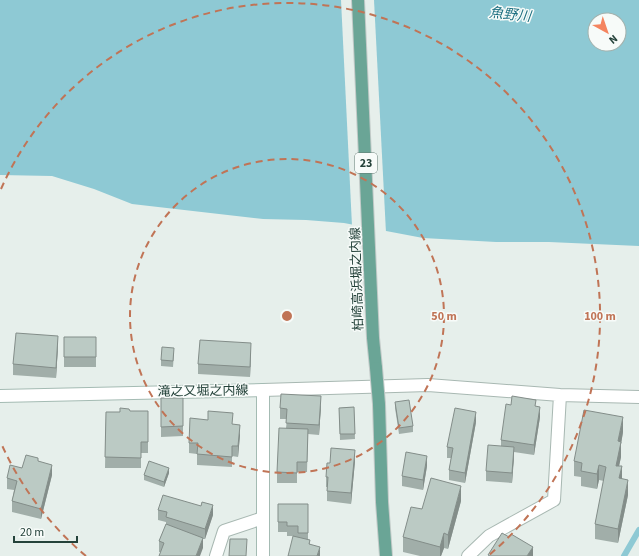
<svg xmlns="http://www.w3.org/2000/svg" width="639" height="556" viewBox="0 0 639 556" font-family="'Source Sans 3','Noto Sans JP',sans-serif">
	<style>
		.water { fill: #8ec9d4; fill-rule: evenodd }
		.pier { fill: #e6efeb }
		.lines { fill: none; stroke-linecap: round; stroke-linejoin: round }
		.stream { stroke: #8ec9d4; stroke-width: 6 }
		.street-casing { stroke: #a8b8b2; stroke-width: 14 }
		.secondary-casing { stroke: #a4bbb3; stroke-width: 14 }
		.primary-casing { stroke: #c2cac8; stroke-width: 14 }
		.street { stroke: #fff; stroke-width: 12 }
		.secondary { stroke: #fff; stroke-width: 12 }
		.primary { stroke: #6aa596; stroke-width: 12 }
		.primary-bridge-casing { stroke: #c2cac8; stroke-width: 14; stroke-linecap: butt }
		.primary-bridge { stroke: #6aa596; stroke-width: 12 }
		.wall { fill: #a1aea9 }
		.shaded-wall { fill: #838d89 }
		.building { fill: #bbcac4; stroke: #838d89 }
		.ring { fill: none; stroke: #c07456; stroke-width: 2; stroke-dasharray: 7 5 }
		.labels { text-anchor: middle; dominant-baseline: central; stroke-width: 3; stroke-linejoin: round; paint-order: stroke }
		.shield { fill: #f7fbf9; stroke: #637a73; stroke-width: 1 }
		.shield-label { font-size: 12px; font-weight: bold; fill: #24423a }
		.street-label { font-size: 13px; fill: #24423a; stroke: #f7fbf9 }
		.water-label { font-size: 14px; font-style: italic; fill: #1c6f80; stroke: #f7fbf9 }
		.centre { fill: #c07456; stroke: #f7fbf9; stroke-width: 2 }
		.ring-label { font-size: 12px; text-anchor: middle; font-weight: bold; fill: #c07456; stroke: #f7fbf9; stroke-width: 3; stroke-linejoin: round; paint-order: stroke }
	</style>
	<rect width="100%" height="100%" fill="#e6efeb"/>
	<path class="water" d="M0 0H639V246L549 242H496L423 238 344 223 306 220 263 219 132 204 94 189 52 176 0 175ZM595 20H619V44H595Z"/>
	<path class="pier" d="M341 0H374L386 233 352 226Z"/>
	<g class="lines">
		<path class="stream" d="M624 556 639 530"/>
		<defs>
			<path id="street" d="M263 390 428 385 560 395 639 397
				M216 556 224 531 263 518
				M468 556 489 536 554 500 560 395"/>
			<path id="secondary" d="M0 396 263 390V556"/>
			<path id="primary" d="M358 0 373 338 376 368
				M379 404 382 502 386 556"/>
		</defs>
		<use href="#street" class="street-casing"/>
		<use href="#secondary" class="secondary-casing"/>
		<use href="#primary" class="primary-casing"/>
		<use href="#street" class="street"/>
		<use href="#secondary" class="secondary"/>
		<use href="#primary" class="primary"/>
		<defs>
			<path id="primary-bridge" d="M376 368 379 404"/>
		</defs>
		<use href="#primary-bridge" class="primary-bridge-casing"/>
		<use href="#primary-bridge" class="primary-bridge"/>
	</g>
	<path class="wall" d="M64 337H96V367H64Z
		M58 346 56 378 13 375V364Z
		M174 353 173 367 161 366V360Z
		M251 353 250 377 198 374V364Z
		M161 398H183V436L161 437Z
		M395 402 413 426V432L399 434 395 408Z
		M511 405 536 406 540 417 534 455 514 452 512 483 486 481V471L501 446V440Z
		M321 406 319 435 308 434 307 472H297V483H277V472L286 428 287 419H280V408Z
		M354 407 355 439 340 440 339 408Z
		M130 411H148V453H141V468H105L106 412H120Z
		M476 422 465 483 449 480V470L451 458H447V447Z
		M233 424 240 435 238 457 232 456V467L197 465V454L189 453V443Z
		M623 432 621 444V457L619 466 622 479 628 495 618 543 595 539V524L604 481 599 480 597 489 581 486V477L574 476V461Z
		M38 461 52 475 41 519 12 512V501L14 490 7 489V478L22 468Z
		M355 461 351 504 327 501V487H326V477Z
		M427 466 423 490 402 486V476Z
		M169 473 164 487 144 480V475Z
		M461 501 448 549 444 548 441 556H420L403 552V537L422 509Z
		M278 504H308V540L310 544 320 556 293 536H287V532H278Z
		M158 510 213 515 205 539H203V548L161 552H159V541L166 525V522L158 520Z"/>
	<path class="shaded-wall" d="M58 336V346L56 378V368Z
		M251 343V353L250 377V367Z
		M321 396V406L319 435V425Z
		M540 407V417L534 455V445Z
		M476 412V422L465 483V473Z
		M623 417V432L621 444V457L616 480V466L618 441Z
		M240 425V435L238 457V446Z
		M514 447V458L512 483V473Z
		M355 450V461L351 504V493Z
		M427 456V466L423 490V480Z
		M52 465V475L41 519V509Z
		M599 465V480L597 489V474Z
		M622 466V481L619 478Z
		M169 468V473L164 487V482Z
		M628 480V495L618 543V529Z
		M461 486V501L448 549V535Z
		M213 505V515L205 539V529Z
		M444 533V548L441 556H440V547Z
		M203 538V548L200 556H196Z
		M320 547V556H317Z
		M533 547V556H527Z"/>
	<path class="building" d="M16 333 58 336 56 368 13 364Z
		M64 337H96V357H64Z
		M200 340 251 343 250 367 198 364Z
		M162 347 174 348 173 361 161 360Z
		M281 394 321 396 319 425 286 423 287 409 280 408Z
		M512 396 536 400 535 406 540 407 534 445 501 440 506 404 511 405Z
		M161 398H183V426L161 427Z
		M409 400 413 426 399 428 395 402Z
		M354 407 355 434H340L339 408Z
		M120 408 129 409 130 411H148V442H141V458L105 457 106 412H120Z
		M455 408 476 412 465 473 449 470 453 448 447 447Z
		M584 410 623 417 618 441 621 442 616 466H622L619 478 628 480 618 529 595 524 606 467 599 465 597 474 581 471 582 463 574 461Z
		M208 411 233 413 232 424 240 425 238 446H232V457L197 454 198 443H189L190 418 208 420Z
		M279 428 308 429 307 462H297V473L277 472Z
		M488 445 514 447 512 473 486 471Z
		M331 448 355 450 351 493 327 491 328 477H326L327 463H330Z
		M406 452 427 456 423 480 402 476Z
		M26 455 38 458V461L52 465 41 509 12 501 17 481 7 478 10 465 22 468Z
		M149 461 169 468 164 482 144 475Z
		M431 478 461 486 448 535 444 533 440 547 403 537 411 507 422 509Z
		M163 495 201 506 202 502 213 505 205 529 166 517 167 512 158 510Z
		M278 504H308V533H298V526H287V522H278Z
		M166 524 203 538 196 556H159L164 543 159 541Z
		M502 533 509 537 511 534 533 547 527 556H490L488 555Z
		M293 536 310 540 309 544 320 547 317 556H288Z
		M230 539H247L246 556H229Z"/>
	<g class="ring">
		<circle cx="287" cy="316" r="157"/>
		<path d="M86 556A313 313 0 0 1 1 443M1 189A313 313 0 1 1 488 556"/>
	</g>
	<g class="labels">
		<rect class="shield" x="355" y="153" width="22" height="20" rx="3"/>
		<g class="shield-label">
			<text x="366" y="163">23</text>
		</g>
		<g class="street-label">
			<text transform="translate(357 279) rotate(-92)">柏崎高浜堀之内線</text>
			<text transform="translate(203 391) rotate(-1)">滝之又堀之内線</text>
		</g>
		<g class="water-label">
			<text transform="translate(510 15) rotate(6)">魚野川</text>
		</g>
	</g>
	<circle cx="287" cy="316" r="6" class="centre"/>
	<g class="ring-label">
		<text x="444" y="320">50 m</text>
		<text x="600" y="320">100 m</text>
	</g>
	<g transform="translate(607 32) rotate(140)"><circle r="19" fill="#f7fbf9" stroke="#a3b1ad"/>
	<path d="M0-3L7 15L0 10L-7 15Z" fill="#f4845f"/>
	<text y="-6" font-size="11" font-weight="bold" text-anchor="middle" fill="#24423a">N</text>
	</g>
	<path d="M14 536v6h63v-6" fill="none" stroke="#24423a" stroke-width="2"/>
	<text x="20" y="536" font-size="12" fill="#24423a" stroke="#f7fbf9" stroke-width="3" paint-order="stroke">20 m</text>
</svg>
